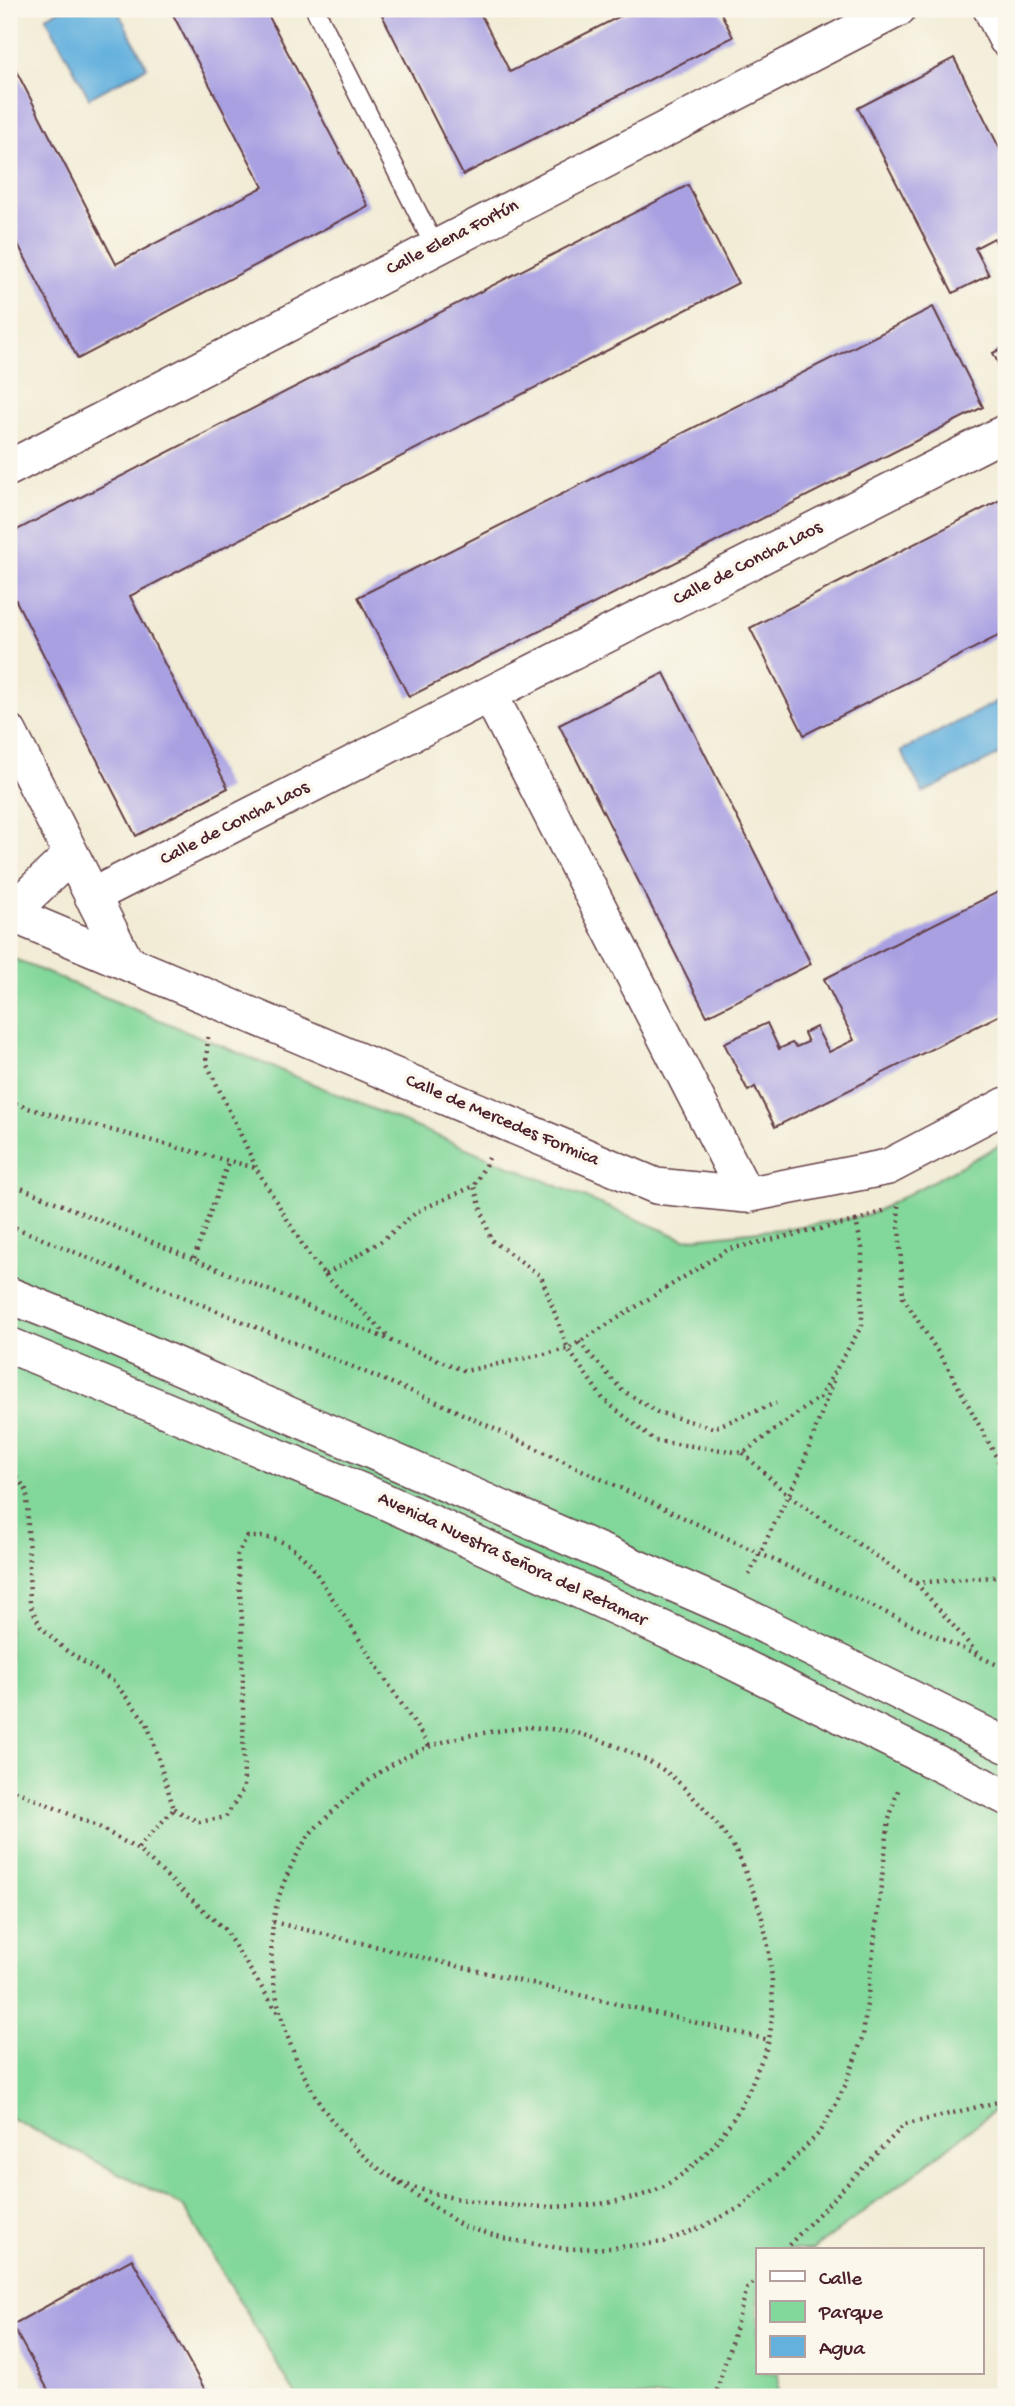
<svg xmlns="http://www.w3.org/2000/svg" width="1015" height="2406" viewBox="0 0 1015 2406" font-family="'Gochi Hand',sans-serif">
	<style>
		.green { fill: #82d79a; stroke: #667b62; stroke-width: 2 }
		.water { fill: #64b1de; stroke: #576884; stroke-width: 2 }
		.building { fill: #a9a0e2 }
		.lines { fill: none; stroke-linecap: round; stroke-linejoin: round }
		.service-casing { stroke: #633e45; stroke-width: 21 }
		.minor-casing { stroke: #633e45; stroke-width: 38 }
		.path { stroke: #633e45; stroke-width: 4.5; stroke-dasharray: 2 5; stroke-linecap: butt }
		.service { stroke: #fff; stroke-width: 18 }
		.minor { stroke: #fff; stroke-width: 35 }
		.labels { text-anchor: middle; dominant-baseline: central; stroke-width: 7; stroke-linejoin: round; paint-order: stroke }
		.street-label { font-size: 19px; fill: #4a1f2b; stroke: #fbf7ec }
	</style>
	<rect width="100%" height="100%" fill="#fbf7ec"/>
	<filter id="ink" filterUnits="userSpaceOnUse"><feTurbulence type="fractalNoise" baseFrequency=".0143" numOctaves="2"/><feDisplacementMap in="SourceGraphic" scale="14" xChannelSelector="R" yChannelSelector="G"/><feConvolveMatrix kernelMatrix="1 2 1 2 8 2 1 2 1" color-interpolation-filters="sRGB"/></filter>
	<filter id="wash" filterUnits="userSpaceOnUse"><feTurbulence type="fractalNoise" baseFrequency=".00686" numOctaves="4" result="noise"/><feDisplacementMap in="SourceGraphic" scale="28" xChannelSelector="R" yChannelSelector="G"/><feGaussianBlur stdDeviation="1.57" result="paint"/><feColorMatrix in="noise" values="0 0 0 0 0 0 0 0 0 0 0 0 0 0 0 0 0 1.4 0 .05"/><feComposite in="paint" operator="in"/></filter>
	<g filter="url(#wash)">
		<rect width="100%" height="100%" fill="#f2ecd6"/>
		<path class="green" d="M9 957 684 1239 789 1228 869 1215 1006 1142V2101L913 2175 812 2250H758V2373H779L778 2397H297L183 2206 9 2117Z"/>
		<path class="water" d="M62 9H117L147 67 89 98 46 17Z
			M1006 697V751L923 793 901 751Z"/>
		<g id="blocks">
			<path class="building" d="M170 9H265L368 206 78 359 9 227V57L116 264 263 187Z
				M379 9H478L510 72 634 9H719L733 37 463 175Z
				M954 58 1006 161V262L994 238 975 248 989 275 953 293 858 108Z
				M688 185 738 283 130 596 228 788 136 836 9 587V534Z
				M933 307 983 407 409 697 358 597Z
				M1006 346V379L993 353Z
				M1006 497V632L804 735 750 628Z
				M664 673 811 964 707 1016 559 725Z
				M1006 888V1012L775 1127 755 1087 748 1091 724 1043 767 1023 779 1049 792 1043 796 1047 808 1042 804 1033 816 1027 829 1052 854 1040 824 979Z
				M132 2259 209 2397H52L12 2325Z"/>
		</g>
	</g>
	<g filter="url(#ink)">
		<use href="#blocks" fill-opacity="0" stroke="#633e45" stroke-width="2"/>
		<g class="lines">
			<defs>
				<path id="service" d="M315 9 435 247"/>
				<path id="minor" d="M991 9 1006 39
					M9 468 898 9
					M490 695 746 1195
					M9 732 126 962
					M92 896 1006 432
					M9 913 656 1186 746 1195 888 1167 1006 1105
					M9 914 71 855
					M9 1295 89 1327 731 1609 1006 1745
					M9 1345 373 1496 709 1650 1006 1797"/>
			</defs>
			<use href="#service" class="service-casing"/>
			<use href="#minor" class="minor-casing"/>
			<path class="path" d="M208 1037 206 1062 256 1167
				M9 1101 31 1109 256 1168 308 1254 325 1275 380 1242 418 1211 474 1186 489 1158
				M9 1183 465 1371 568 1349 541 1276 491 1240 474 1186
				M898 1206 903 1297 950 1371 999 1462 1006 1520
				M856 1221 729 1249 568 1349 603 1399 655 1441 743 1453 820 1397 862 1325V1248L856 1221 888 1209
				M9 1225 435 1401 1006 1669
				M194 1258 229 1160
				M325 1275 390 1338
				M579 1342 622 1390 657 1412 713 1428 776 1403
				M743 1453 789 1496 915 1583 1006 1576
				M9 1466 27 1491 30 1605 41 1627 64 1649 114 1682 147 1723 174 1809 137 1849
				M749 1575 801 1470 834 1378
				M916 1583 977 1653
				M530 1727C545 1729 562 1729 577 1733 602 1739 648 1758 669 1774 686 1787 725 1831 735 1850 742 1861 746 1874 751 1886 769 1926 778 1996 769 2039 767 2049 762 2059 758 2068 740 2117 708 2162 662 2187 603 2219 436 2211 382 2171 340 2140 310 2094 291 2046 271 1992 262 1935 285 1880 291 1866 299 1850 307 1838 312 1830 321 1823 328 1816 358 1787 391 1760 431 1746 463 1734 497 1731 530 1727Z
				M9 1788 97 1826 137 1849 224 1929 278 2013
				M174 1809 199 1822 226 1817 244 1788 242 1619 237 1556 247 1537C278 1536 288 1542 310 1564L429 1746
				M273 1922 769 2040
				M394 2180 464 2227 511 2240 566 2249 612 2248 664 2242 704 2226 741 2207 783 2170 821 2131 846 2084 863 2036 889 1819 899 1787
				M784 2250 904 2125 1006 2100
				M715 2397 747 2289 758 2278"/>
			<use href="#service" class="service"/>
			<use href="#minor" class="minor"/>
		</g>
	</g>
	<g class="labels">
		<g class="street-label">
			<text transform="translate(453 238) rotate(-27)">Calle Elena Fortún</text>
			<text transform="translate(748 564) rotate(-27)">Calle de Concha Laos</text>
			<text transform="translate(235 824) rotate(-27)">Calle de Concha Laos</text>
			<text transform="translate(502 1121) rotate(23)">Calle de Mercedes Formica</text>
			<text transform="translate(512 1560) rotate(25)">Avenida Nuestra Señora del Retamar</text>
		</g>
	</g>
	<rect width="1015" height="2406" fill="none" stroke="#fbf7ec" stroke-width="35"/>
	<rect x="756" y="2248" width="228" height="126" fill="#fbf7ec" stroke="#b4a19f" stroke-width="2"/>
	<rect x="770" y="2271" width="35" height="10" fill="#ffffff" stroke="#b4a19f" stroke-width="2"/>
	<text x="819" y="2284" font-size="21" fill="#4a1f2b">Calle</text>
	<rect x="770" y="2301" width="35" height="21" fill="#82d79a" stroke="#b4a19f" stroke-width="2"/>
	<text x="819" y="2318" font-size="21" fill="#4a1f2b">Parque</text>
	<rect x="770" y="2336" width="35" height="21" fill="#64b1de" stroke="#b4a19f" stroke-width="2"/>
	<text x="819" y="2354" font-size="21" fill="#4a1f2b">Agua</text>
</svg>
